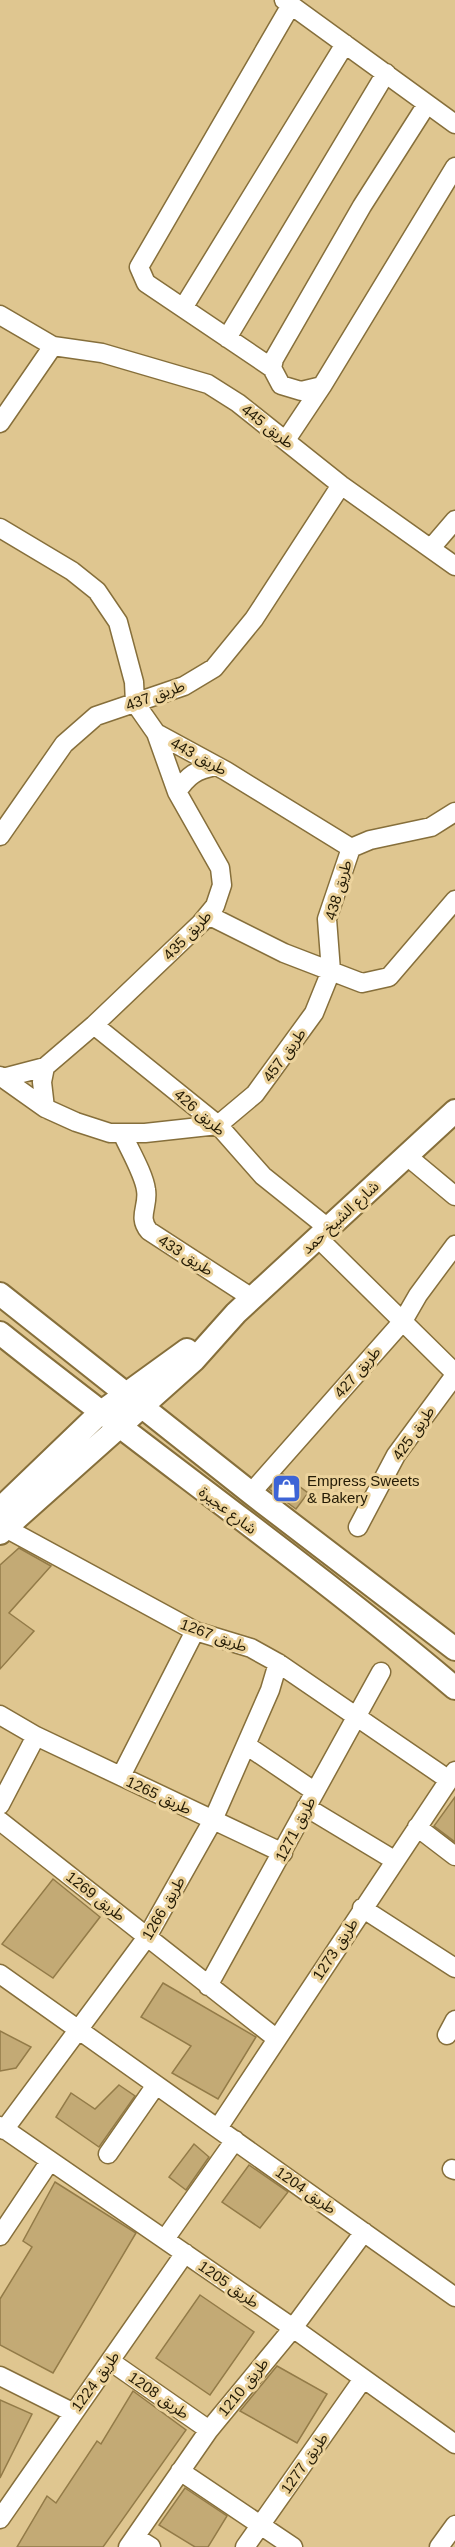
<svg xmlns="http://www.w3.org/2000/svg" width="455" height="2547" viewBox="0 0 455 2547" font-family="Arial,'Noto Sans Arabic',sans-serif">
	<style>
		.building { fill: #c3aa75; stroke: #937b48; stroke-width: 1.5 }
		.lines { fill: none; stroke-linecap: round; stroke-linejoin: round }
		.minor-casing { stroke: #866f3b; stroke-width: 21 }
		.tertiary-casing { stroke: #866f3b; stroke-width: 26 }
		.minor { stroke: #fff; stroke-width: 18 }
		.tertiary { stroke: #fff; stroke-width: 22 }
		.labels { text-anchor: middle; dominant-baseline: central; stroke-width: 6; stroke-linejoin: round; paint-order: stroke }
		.street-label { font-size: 15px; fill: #241b05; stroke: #ecd39d }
		.poi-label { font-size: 15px; fill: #241b05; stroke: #ecd39d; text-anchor: start }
	</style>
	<rect width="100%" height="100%" fill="#dfc690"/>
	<path class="building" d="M283 1474 308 1493 296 1509 269 1489Z
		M19 1548 51 1566 9 1613 34 1631 0 1669V1565Z
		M455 1797V1842L434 1826Z
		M53 1879 100 1917 53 1978 2 1944Z
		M163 1983 256 2037 218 2099 172 2073 191 2046 141 2017Z
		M0 2031 31 2047 16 2068 0 2071Z
		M119 2085 135 2096 99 2147 56 2117 71 2093 95 2109Z
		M194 2144 209 2157 186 2190 169 2177Z
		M249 2165 288 2192 260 2228 222 2202Z
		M55 2182 136 2233 53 2373 0 2345V2299L32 2247 23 2241Z
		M200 2295 254 2332 210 2395 156 2358Z
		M277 2366 327 2394 297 2443 240 2411Z
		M133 2391 186 2430 103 2547H17L47 2496 56 2503 97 2441 101 2444Z
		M0 2400 32 2414 0 2478Z
		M185 2488 227 2516 208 2547H195L159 2525Z"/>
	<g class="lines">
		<defs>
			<path id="minor" d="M284 0 455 124
				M183 308 345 44
				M0 315 53 346 102 353 208 384 238 403 341 485 455 566
				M227 338 386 73
				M272 368 146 283 139 267 291 5
				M322 386 301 391 281 385 272 368 274 359 362 206 427 104
				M0 423 53 346
				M286 440 322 386 455 167
				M0 528 72 571 97 591 118 622 134 682 135 703 156 733 226 771 351 848
				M431 548 455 520
				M177 792C188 775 196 770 216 766
				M0 836 64 744 96 716 184 686 214 668 254 619 341 485
				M208 915 284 953 362 983 389 977 455 900
				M94 1025 218 1125 263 1176 328 1228
				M45 1067 42 1082 45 1108
				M0 1076 45 1108 76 1122 110 1133H145L218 1125 255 1094 314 1013 331 971 327 919 351 848 370 840 431 827 455 812
				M3 1078 45 1067 94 1025 201 923 215 906 222 885 220 868 177 792 156 733
				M122 1133C129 1149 144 1174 146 1190 149 1206 137 1217 149 1231L252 1298
				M407 1156 455 1196
				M318 1238 455 1373
				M251 1493 403 1321 418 1295 455 1245
				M0 1525 195 1631 251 1648 278 1663 449 1780
				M358 1527 396 1455 455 1375
				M0 1715 36 1736 283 1853
				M246 1745 314 1791
				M121 1776 195 1631
				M0 1805 36 1736
				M306 1807 394 1860
				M0 1821 277 2039
				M417 1827 455 1856
				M362 1908 455 1968
				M0 1974 455 2297
				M208 1986 381 1672
				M447 2035 455 2020
				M0 2126 293 2328 455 2444
				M218 2128 455 1771
				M4 2130 147 1937 213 1820 270 1690 278 1663
				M108 2154 156 2085
				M452 2169 455 2170
				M0 2236 50 2161
				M165 2239 235 2140
				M110 2361 209 2430
				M0 2376 72 2412
				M180 2471 293 2547
				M0 2519 185 2253
				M135 2537 151 2547
				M128 2547 209 2430 293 2328 364 2232
				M245 2547 363 2379
				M439 2547 455 2525"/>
			<path id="tertiary" d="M0 1294 251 1493 455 1649
				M0 1333C150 1453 308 1564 455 1688
				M0 1509 100 1413 187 1350
				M0 1533 194 1360 236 1313 455 1111"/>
		</defs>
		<use href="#minor" class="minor-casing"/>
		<use href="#tertiary" class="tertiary-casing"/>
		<use href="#minor" class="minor"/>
		<use href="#tertiary" class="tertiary"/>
	</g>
	<defs>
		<symbol id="shop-square" viewBox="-11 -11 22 22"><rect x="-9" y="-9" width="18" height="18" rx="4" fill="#3d64d6" stroke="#ecd39d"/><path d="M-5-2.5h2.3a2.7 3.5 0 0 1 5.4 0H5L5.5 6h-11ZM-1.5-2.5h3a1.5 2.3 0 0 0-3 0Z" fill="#fff"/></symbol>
	</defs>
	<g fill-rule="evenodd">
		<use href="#shop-square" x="270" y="1472" width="33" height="33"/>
	</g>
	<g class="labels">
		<g class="street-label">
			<text transform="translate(268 426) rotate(38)">طريق 445</text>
			<text transform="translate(155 695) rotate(-20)">طريق 437</text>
			<text transform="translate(199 756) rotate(29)">طريق 443</text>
			<text transform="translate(338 890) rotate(-74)">طريق 438</text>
			<text transform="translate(187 935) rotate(-46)">طريق 435</text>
			<text transform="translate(284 1055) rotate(-54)">طريق 457</text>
			<text transform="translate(200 1112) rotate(41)">طريق 426</text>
			<text transform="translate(340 1217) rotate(-43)">شارع الشيخ حمد</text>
			<text transform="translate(186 1255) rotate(33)">طريق 433</text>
			<text transform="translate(357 1372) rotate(-49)">طريق 427</text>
			<text transform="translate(413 1433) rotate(-55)">طريق 425</text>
			<text transform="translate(228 1510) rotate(37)">شارع عجيرة</text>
			<text transform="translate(214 1635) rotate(20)">طريق 1267</text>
			<text transform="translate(159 1795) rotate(25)">طريق 1265</text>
			<text transform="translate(295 1829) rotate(-63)">طريق 1271</text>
			<text transform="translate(96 1896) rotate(38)">طريق 1269</text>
			<text transform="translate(163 1908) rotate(-60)">طريق 1266</text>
			<text transform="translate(335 1949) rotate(-57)">طريق 1273</text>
			<text transform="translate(306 2190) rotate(35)">طريق 1204</text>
			<text transform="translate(229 2284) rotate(35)">طريق 1205</text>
			<text transform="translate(95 2381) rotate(-54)">طريق 1224</text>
			<text transform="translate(243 2387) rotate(-51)">طريق 1210</text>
			<text transform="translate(159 2395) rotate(35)">طريق 1208</text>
			<text transform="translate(304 2463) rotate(-55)">طريق 1277</text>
		</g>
		<g class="poi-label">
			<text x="307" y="1480">Empress Sweets<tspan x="307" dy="17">&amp; Bakery</tspan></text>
		</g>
	</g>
</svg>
